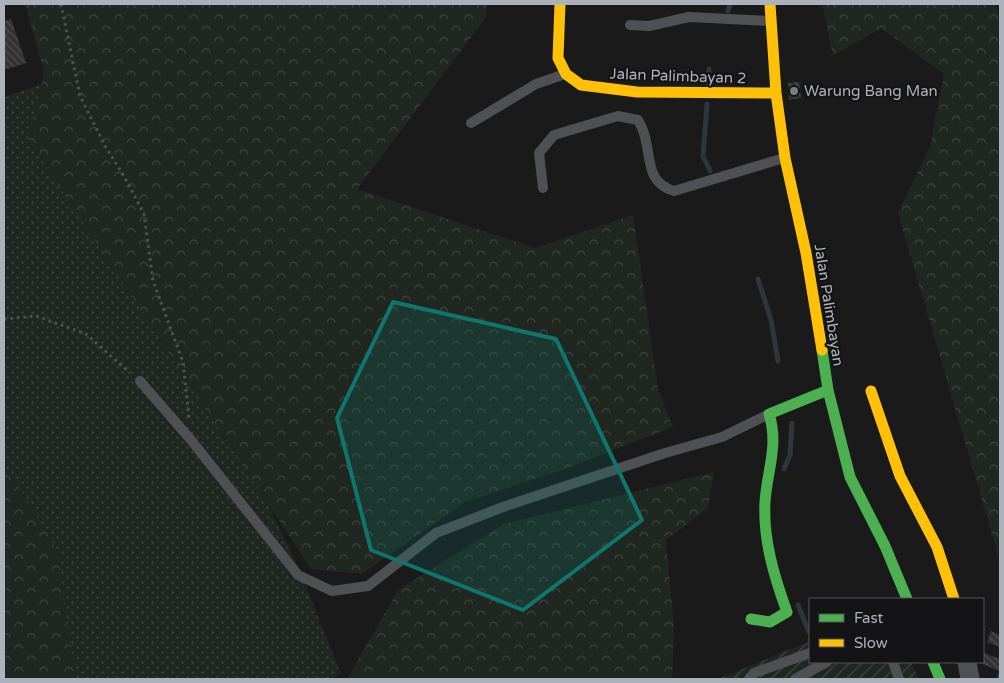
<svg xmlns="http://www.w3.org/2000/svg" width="1004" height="683" viewBox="0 0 1004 683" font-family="'Varela Round',sans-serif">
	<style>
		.grass { fill: url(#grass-dots) }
		.forest { fill: url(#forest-crowns) }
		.garden { fill: url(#garden-furrows) }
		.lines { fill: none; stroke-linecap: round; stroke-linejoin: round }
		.stream { stroke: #2d363c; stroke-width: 5 }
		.building { fill: url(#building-back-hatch) }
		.path { stroke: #505155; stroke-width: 3; stroke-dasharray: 2.5 4; stroke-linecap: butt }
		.lane { stroke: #4e5053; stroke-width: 10 }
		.street { stroke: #4e5053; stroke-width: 19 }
		.fast { stroke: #4caf50; stroke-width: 11 }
		.slow { stroke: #ffc107; stroke-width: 11 }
		.marked { fill: #0f766e; fill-opacity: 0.2; stroke: #0f766e; stroke-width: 4; stroke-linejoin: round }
		.poi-dot { fill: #797d83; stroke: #141416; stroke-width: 2 }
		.labels { text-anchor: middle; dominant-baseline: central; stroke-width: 4.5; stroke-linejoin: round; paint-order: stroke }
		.street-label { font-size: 15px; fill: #acb2bb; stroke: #141416 }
		.poi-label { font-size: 15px; fill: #acb2bb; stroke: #141416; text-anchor: start }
	</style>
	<defs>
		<pattern id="grass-dots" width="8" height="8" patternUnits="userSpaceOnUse" patternTransform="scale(1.25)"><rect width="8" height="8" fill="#202721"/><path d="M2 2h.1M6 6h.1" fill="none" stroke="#3e443f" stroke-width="1.8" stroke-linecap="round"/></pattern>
		<pattern id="forest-crowns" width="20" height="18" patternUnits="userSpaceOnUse" patternTransform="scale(1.25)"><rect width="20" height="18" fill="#202721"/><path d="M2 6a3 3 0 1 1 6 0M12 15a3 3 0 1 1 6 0" fill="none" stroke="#3e443f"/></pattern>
		<pattern id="garden-furrows" width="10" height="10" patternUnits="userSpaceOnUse" patternTransform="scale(1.25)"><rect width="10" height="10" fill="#202721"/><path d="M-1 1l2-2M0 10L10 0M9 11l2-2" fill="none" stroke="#3e443f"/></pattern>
		<pattern id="building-back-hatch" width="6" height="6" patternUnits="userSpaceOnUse" patternTransform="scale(1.25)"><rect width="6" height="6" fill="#333334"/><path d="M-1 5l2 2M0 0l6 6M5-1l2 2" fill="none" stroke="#4e4e4f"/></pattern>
	</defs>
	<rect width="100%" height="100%" fill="#1a1a1a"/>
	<path class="grass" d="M63 77 299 569 341 674 331 679H64L4 576V97Z"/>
	<path class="forest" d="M25 4H486L487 16 357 189 535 248 633 215 658 389 673 427 565 469 465 502 362 574 311 569 28 139 44 73Z
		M822 4H995L1000 18V562L898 213 930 146 944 74 881 28 833 56Z
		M4 469 9 470 57 550 76 679H4Z
		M714 472 708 508 666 540 674 625 672 679H347L398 590 504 524Z"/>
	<path class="garden" d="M810 641V662H911L919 679H718Z"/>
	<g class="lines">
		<path class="stream" d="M728 11 730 4
			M708 84 709 69
			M707 104 703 156 710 171
			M758 279 771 320 778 361
			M784 469 790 455 792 423
			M798 605 809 632"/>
	</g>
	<path class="building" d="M11 19 26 63 4 70V21Z
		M799 82 801 98 789 100 788 83Z
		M991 631 1000 635V647L987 642Z
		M984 653 1000 659V679H997L999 671 980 663Z"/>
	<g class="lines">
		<path class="path" d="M61 4 80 96 105 146 124 176 144 214 153 281 183 362 189 418
			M4 319 36 316 86 334 130 373"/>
		<path class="lane" d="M630 25 649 26 689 17 770 21
			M471 123 536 84 565 74
			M543 188 539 153 554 135 618 116 638 120C655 147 640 181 674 191L784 158
			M140 381 191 440 298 575 332 591 368 586 436 533 503 507 665 453 722 437 769 414
			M893 662 899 679
			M749 679 754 673 810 653
			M795 679 827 662"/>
		<path class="street" d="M967 662 970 679"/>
		<path class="fast" d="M822 350 828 390 850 477 885 546 907 599
			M751 619 770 622 787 612C774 576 763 540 765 502 767 471 779 445 769 414L828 390
			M933 662 940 679"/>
		<path class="slow" d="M560 4 558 58 566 74 581 85 637 92 776 93
			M770 4 776 93 785 158 806 253 822 350
			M871 391 900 476 937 547 954 599"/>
	</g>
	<path class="marked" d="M393 302 556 339 642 520 523 610 371 550 337 418Z"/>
	<circle class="poi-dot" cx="794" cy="91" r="5"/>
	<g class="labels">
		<g class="street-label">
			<text transform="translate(678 76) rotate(2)">Jalan Palimbayan 2</text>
			<text transform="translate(829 305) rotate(81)">Jalan Palimbayan</text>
		</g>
		<g class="poi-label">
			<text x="804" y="91">Warung Bang Man</text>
		</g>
	</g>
	<rect width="1004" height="683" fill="none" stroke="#acb2bb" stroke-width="10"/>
	<rect x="809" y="598" width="175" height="65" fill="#141416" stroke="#515358"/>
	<rect x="819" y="614" width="25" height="8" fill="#4caf50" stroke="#515358"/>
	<text x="854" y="623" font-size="15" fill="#acb2bb">Fast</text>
	<rect x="819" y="639" width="25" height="8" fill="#ffc107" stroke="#515358"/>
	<text x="854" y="648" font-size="15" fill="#acb2bb">Slow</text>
</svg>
